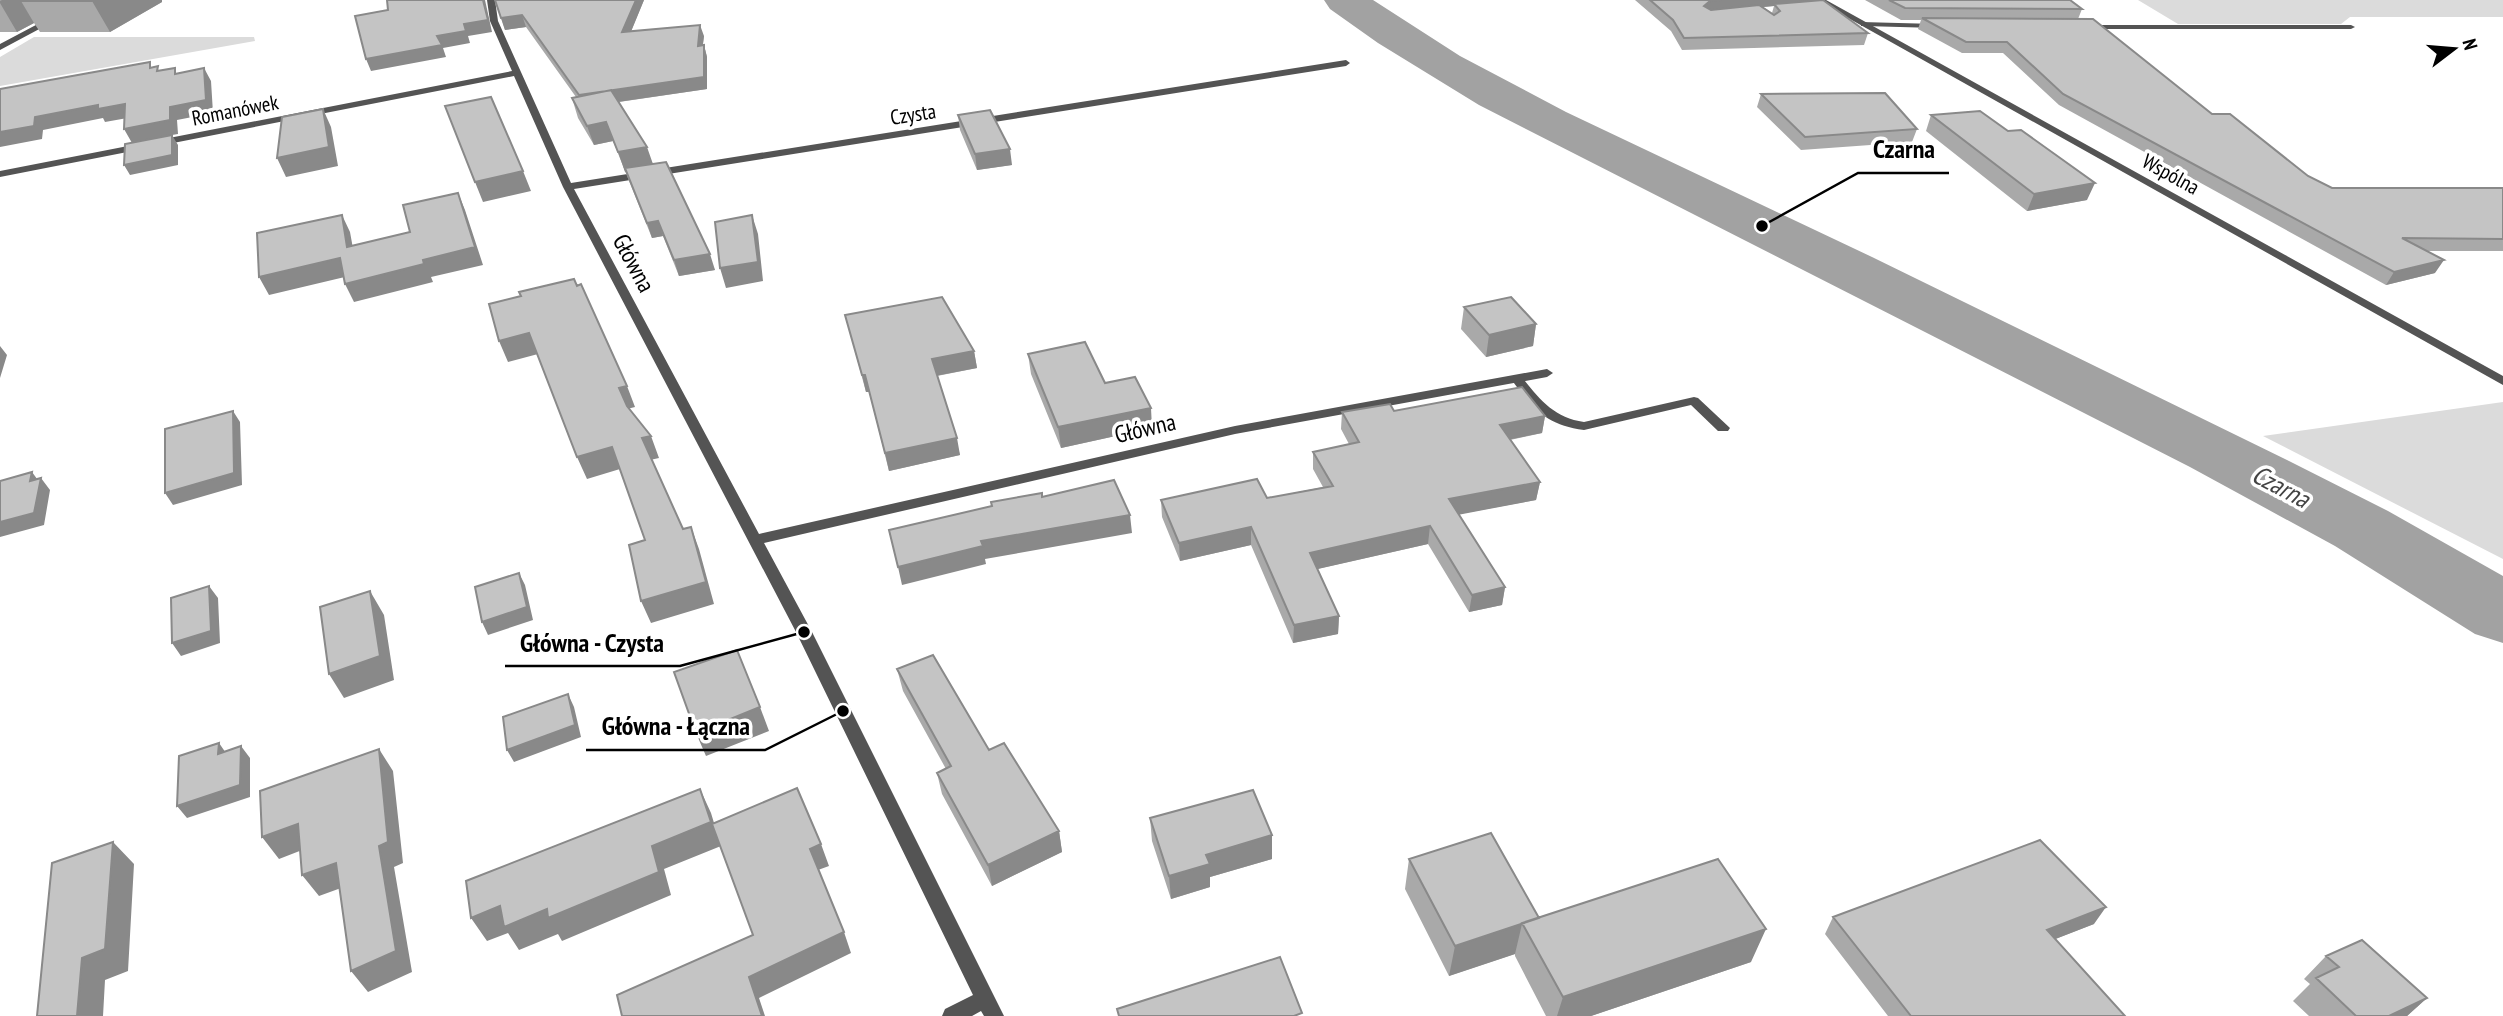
<svg xmlns="http://www.w3.org/2000/svg" width="2503" height="1016" viewBox="0 0 2503 1016" font-family="'PT Sans Narrow',sans-serif">
	<style>
		.green { fill: #dbdbdb }
		.lines { fill: none; stroke-linecap: round; stroke-linejoin: round }
		.river { fill: #a2a2a2; fill-rule: evenodd }
		.service { fill: #545454; fill-rule: evenodd }
		.minor { fill: #545454; fill-rule: evenodd }
		.wall { fill: #a9a9a9; fill-rule: evenodd }
		.shaded-wall { fill: #898989 }
		.building { fill: #c4c4c4; stroke: #898989; stroke-width: 2 }
		.labels { text-anchor: middle; dominant-baseline: central; stroke-width: 7; stroke-linejoin: round; paint-order: stroke }
		.far-street-label { font-size: 21px; fill: #000; stroke: #fff }
		.street-label { font-size: 24px; fill: #000; stroke: #fff }
		.water-label { font-size: 26px; font-style: italic; fill: #434343; stroke: #fff }
		.leader { fill: none; stroke: #000; stroke-width: 2.5 }
		.callout-dot { fill: #000; stroke: #fff; stroke-width: 2.5 }
		.callout-label { font-size: 26px; text-anchor: middle; font-weight: bold; fill: #000; stroke: #fff; stroke-width: 7; stroke-linejoin: round; paint-order: stroke }
	</style>
	<rect width="100%" height="100%" fill="#fff"/>
	<path class="green" d="M2138 0H2503V17H2350L2341 24H2178Z
		M34 37H254L255 41 0 86V57Z
		M2503 402V559L2263 436Z"/>
	<g class="lines">
		<path class="river" d="M1324 0H1373L1460 56 1566 112 1872 257 2289 461 2388 511 2503 576V643L2475 634 2335 546 2190 467 1479 105 1378 43 1330 9Z"/>
		<path class="service" d="M1861 22 1936 24 1940 26 1936 28 1864 26H1861Z
			M2083 25H2351L2355 27 2351 29H2083Z
			M1517 375 1521 376C1539 399 1554 418 1584 422L1694 397 1698 398 1730 428 1728 431H1718L1691 405 1584 430C1546 425 1532 408 1511 379Z"/>
		<path class="minor" d="M487 0H495L498 21 571 183 1346 60 1350 63 1346 66 574 189 759 534 1235 426 1547 369 1553 373 1547 377 1235 434 764 543 812 632 1004 1016H984L981 1011 972 1016H942L945 1009 973 995 796 632 563 187 514 76 0 177V171L512 71 490 21Z
			M1816 0H1826L2503 376V385Z
			M51 17 58 19 0 50V44Z"/>
	</g>
	<path class="wall" d="M0 0H162V2L110 32H40L34 23 17 32H0Z
		M495 0H644L631 31 704 36 703 45H704L707 57V89L619 102 653 164 715 270 679 276 663 236 652 238 613 141 594 145 578 118 572 98 576 97 526 27 505 30Z
		M1635 0H1813L1812 1 1868 33 1864 45 1682 50 1671 31ZM1774 6 1772 13 1763 7Z
		M1865 0H2070L2082 9 2078 19 2212 114 2308 176 2332 188H2503V251H2426L2435 273 2386 285 2059 105 2003 53H1962L1918 29 1921 20H1901Z
		M1761 94 1917 129 1912 142 1801 150 1757 107Z
		M958 115 1012 165 977 170 960 130Z
		M1931 115 2087 200 2027 211 1926 131Z
		M1464 307 1536 324 1533 346 1486 357 1461 329Z
		M845 315 974 351 977 368 937 376 960 455 889 471 869 392H866Z
		M1028 354 1105 383 1152 428 1061 448 1031 374Z
		M1394 411 1545 416 1542 433 1510 440 1540 482 1536 500 1459 514 1505 587 1502 605 1469 612 1428 544 1317 569 1339 616 1338 634 1293 643 1251 545 1180 561 1162 517 1161 500 1267 498 1323 487 1313 469V452L1349 444 1341 429 1342 412Z
		M897 669 989 750 1059 831 1062 852 992 886 942 794 937 773 946 769 903 691Z
		M1150 818 1272 835V859L1210 877V887L1171 899 1152 841Z
		M1409 859 1539 918 1751 962 1591 1016H1546L1515 956V954L1449 976 1405 889Z
		M1833 917 2094 924 2055 939 2125 1016H1888L1825 934Z
		M2326 956 2427 998 2407 1016H2309L2293 1001 2310 984 2304 979Z"/>
	<path class="shaded-wall" d="M2 0H79L21 1 34 23 17 32 0 3V1Z
		M95 0H162V2L110 32 92 1Z
		M483 0H485L492 32 468 36 470 43 443 48 446 57 371 71 366 59 437 36 464 24Z
		M636 0H644L626 44 622 32Z
		M1721 0H1813L1811 3 1774 4V6L1708 12 1704 6 1710 1Z
		M522 15 526 27 505 30 501 18Z
		M700 25 704 36 701 57 698 46Z
		M704 45 707 57V89L583 107 579 95Z
		M204 68 211 81 213 113 177 120 178 134 172 135 178 145V165L130 175 124 165 132 143 124 129 170 107Z
		M125 104 133 117 105 122 103 118 43 130 42 139 0 147V132L35 117 98 105Z
		M323 109 331 127 338 166 286 177 277 158Z
		M606 122 613 141 594 145 587 126Z
		M647 147 654 167 625 172 618 152Z
		M1010 149 1012 165 977 170 975 154Z
		M523 171 531 191 483 202 475 182Z
		M2095 183 2087 200 2027 211 2034 194Z
		M458 193 465 210 483 265 431 277 433 282 354 302 345 284 423 260Z
		M342 215 350 232 356 265 347 247Z
		M752 215 758 234 763 281 726 288 720 268Z
		M658 221 663 236 652 238 647 223Z
		M710 254 715 270 679 276 674 260Z
		M340 258 349 276 269 295 259 277Z
		M2444 260 2435 273 2386 285 2394 272Z
		M1536 324 1533 346 1486 357 1489 335Z
		M529 333 538 354 508 362 499 341Z
		M0 346 7 355 0 378Z
		M974 351 977 368 935 376 932 359Z
		M862 375H865L869 392H866Z
		M627 386 635 407 627 409 619 388Z
		M1151 408 1152 428 1061 448 1058 427Z
		M233 411 240 422 242 485 173 505 165 493Z
		M1545 416 1542 433 1497 442 1500 425Z
		M651 436 659 458 650 460 642 438Z
		M957 438 960 455 889 471 885 453Z
		M612 447 620 469 587 479 577 457Z
		M32 472 40 483 41 478 50 490 44 525 0 537V522L30 481Z
		M1540 482 1536 500 1447 517 1449 499Z
		M1130 515 1132 533 985 559 986 564 902 585 898 567 981 541Z
		M1430 526 1428 544 1309 571 1310 553Z
		M691 527 699 549 714 604 651 623 641 601Z
		M1251 527V545L1180 561 1179 543Z
		M519 573 525 585 533 620 488 635 482 622Z
		M209 586 218 598 220 643 181 656 172 643Z
		M1505 587 1502 605 1469 612 1472 595Z
		M370 591 384 615 394 680 344 698 329 674Z
		M1339 616 1338 634 1293 643 1294 625Z
		M568 694 574 707 581 737 514 762 507 750Z
		M760 707 769 731 706 756 696 733Z
		M219 743 228 756 218 754Z
		M241 746 250 758V797L187 818 177 806Z
		M379 749 393 771 403 863 394 867 412 972 368 992 351 971 379 846Z
		M700 789 711 813 721 846 664 869 671 895 562 941 558 934 519 950 508 933 487 941 471 918 500 906 547 909 652 846Z
		M298 824 315 845 279 859 262 837Z
		M1059 831 1062 852 992 886 988 865Z
		M1272 835V859L1210 877V887L1171 899 1169 876 1206 855Z
		M113 842 134 864 128 971 105 980 103 1016H77L82 958Z
		M821 844 829 866 818 870 810 849Z
		M336 863 352 884 319 896 302 875Z
		M2106 907 2094 924 2035 947 2047 930Z
		M1522 924 1515 954 1449 976 1455 946Z
		M1766 929 1751 962 1591 1016H1557L1563 997Z
		M844 932 851 953 759 998 765 1016H762L749 977Z
		M2427 998 2407 1016H2389Z"/>
	<path class="building" d="M24 0H95L92 1H21Z
		M387 0H483L488 20 464 24 466 31 437 36 442 45 366 59 355 16 388 10Z
		M495 0H636L622 32 700 25 698 46 704 45V77L579 95 522 15 501 18Z
		M1650 0H1721L1710 1 1704 6 1711 10 1759 5 1774 15 1780 11 1774 4 1823 0 1868 33 1684 38 1673 20Z
		M1889 0H2070L2082 9 1905 8Z
		M1922 18 2093 19 2212 114H2230L2308 176 2332 188H2503V239L2402 238 2444 260 2394 272 2063 94 2007 42H1966Z
		M150 62V68L158 66 157 71 175 68V74L204 68 206 100 170 107V120L124 129 125 104 98 109V105L35 117 34 126 0 132V89Z
		M611 90 647 147 618 152 606 122 587 126 572 98Z
		M1885 93 1917 129 1805 137 1761 94Z
		M491 97 523 171 475 182 445 106Z
		M323 109 329 147 277 158 282 117Z
		M990 110 1010 149 975 154 958 115Z
		M1980 111 2008 131 2021 130 2095 183 2034 194 1931 115Z
		M172 135V155L124 165 125 144Z
		M666 162 710 254 674 260 658 221 647 223 625 168Z
		M458 193 475 247 423 260 424 264 345 284 340 258 259 277 257 233 342 215 347 247 410 232 403 205Z
		M752 215 758 262 720 268 715 222Z
		M574 279 577 286 581 284 627 386 619 388 627 406 651 436 642 438 683 529 691 527 706 582 641 601 629 545 645 540 612 447 577 457 529 333 499 341 489 304 521 296 519 292Z
		M942 297 974 351 932 359 957 438 885 453 865 375H862L845 315Z
		M1511 297 1536 324 1489 335 1464 307Z
		M1085 342 1105 383 1135 377 1151 408 1058 427 1028 354Z
		M1522 387 1545 416 1500 425 1540 482 1449 499 1505 587 1472 595 1430 526 1310 553 1339 616 1294 625 1251 527 1179 543 1161 500 1257 479 1267 498 1333 486 1313 452 1359 442 1342 412 1390 404 1394 411Z
		M233 411 234 473 165 493V429Z
		M32 472 30 481 41 478 34 513 0 522V481Z
		M1114 480 1130 515 981 541 983 546 898 567 889 530 992 506 991 502 1042 493V497Z
		M519 573 527 607 482 622 475 587Z
		M209 586 211 631 172 643 171 598Z
		M370 591 380 656 329 674 320 607Z
		M737 650 760 707 696 733 674 672Z
		M933 655 989 750 1004 743 1059 831 988 865 937 773 951 766 897 669Z
		M568 694 575 725 507 750 503 717Z
		M219 743 218 754 241 746 240 785 177 806 179 756Z
		M379 749 388 842 379 846 396 951 351 971 336 863 302 875 298 824 262 837 260 791Z
		M797 788 821 844 810 849 844 932 749 977 762 1016H622L617 995 753 935 712 824Z
		M700 789 711 822 652 846 659 872 548 918 547 909 504 927 500 906 471 918 466 881Z
		M1253 790 1272 835 1206 855 1210 864 1169 876 1150 818Z
		M1491 833 1539 918 1455 946 1409 859Z
		M2040 840 2106 907 2047 930 2125 1016H1911L1833 917Z
		M113 842 105 949 82 958 77 1016H37L52 863Z
		M1718 859 1766 929 1563 997 1522 923Z
		M2362 940 2427 998 2389 1016H2356L2316 978 2339 967 2326 956Z
		M1280 957 1302 1013 1294 1016H1119L1117 1009Z"/>
	<g class="labels">
		<g class="far-street-label">
			<text transform="translate(235 110) rotate(-11)">Romanówek</text>
			<text transform="translate(913 114) rotate(-9)">Czysta</text>
			<text transform="translate(2171 174) rotate(29)">Wspólna</text>
		</g>
		<g class="street-label">
			<text transform="translate(634 263) rotate(62)">Główna</text>
			<text transform="translate(1145 428) rotate(-13)">Główna</text>
		</g>
		<g class="water-label">
			<text transform="translate(2281 486) rotate(28)">Czarna</text>
		</g>
	</g>
	<path class="leader" d="M1762 226L1858 173H1949M804 632L680 666H505M843 711L765 750H586"/>
	<g class="callout-dot">
		<circle cx="1762" cy="226" r="7"/>
		<circle cx="804" cy="632" r="7"/>
		<circle cx="843" cy="711" r="7"/>
	</g>
	<g class="callout-label">
		<text x="1904" y="158">Czarna</text>
		<text x="592" y="652">Główna - Czysta</text>
		<text x="676" y="735">Główna - Łączna</text>
	</g>
	<g transform="translate(2454 49) rotate(74)" stroke="#ffffff" stroke-width="5" paint-order="stroke">
	<path d="M0-5L12 26L0 18L-12 26Z" fill="#000000"/>
	<text y="-10" font-size="19" font-weight="bold" text-anchor="middle" fill="#000000">N</text>
	</g>
</svg>
